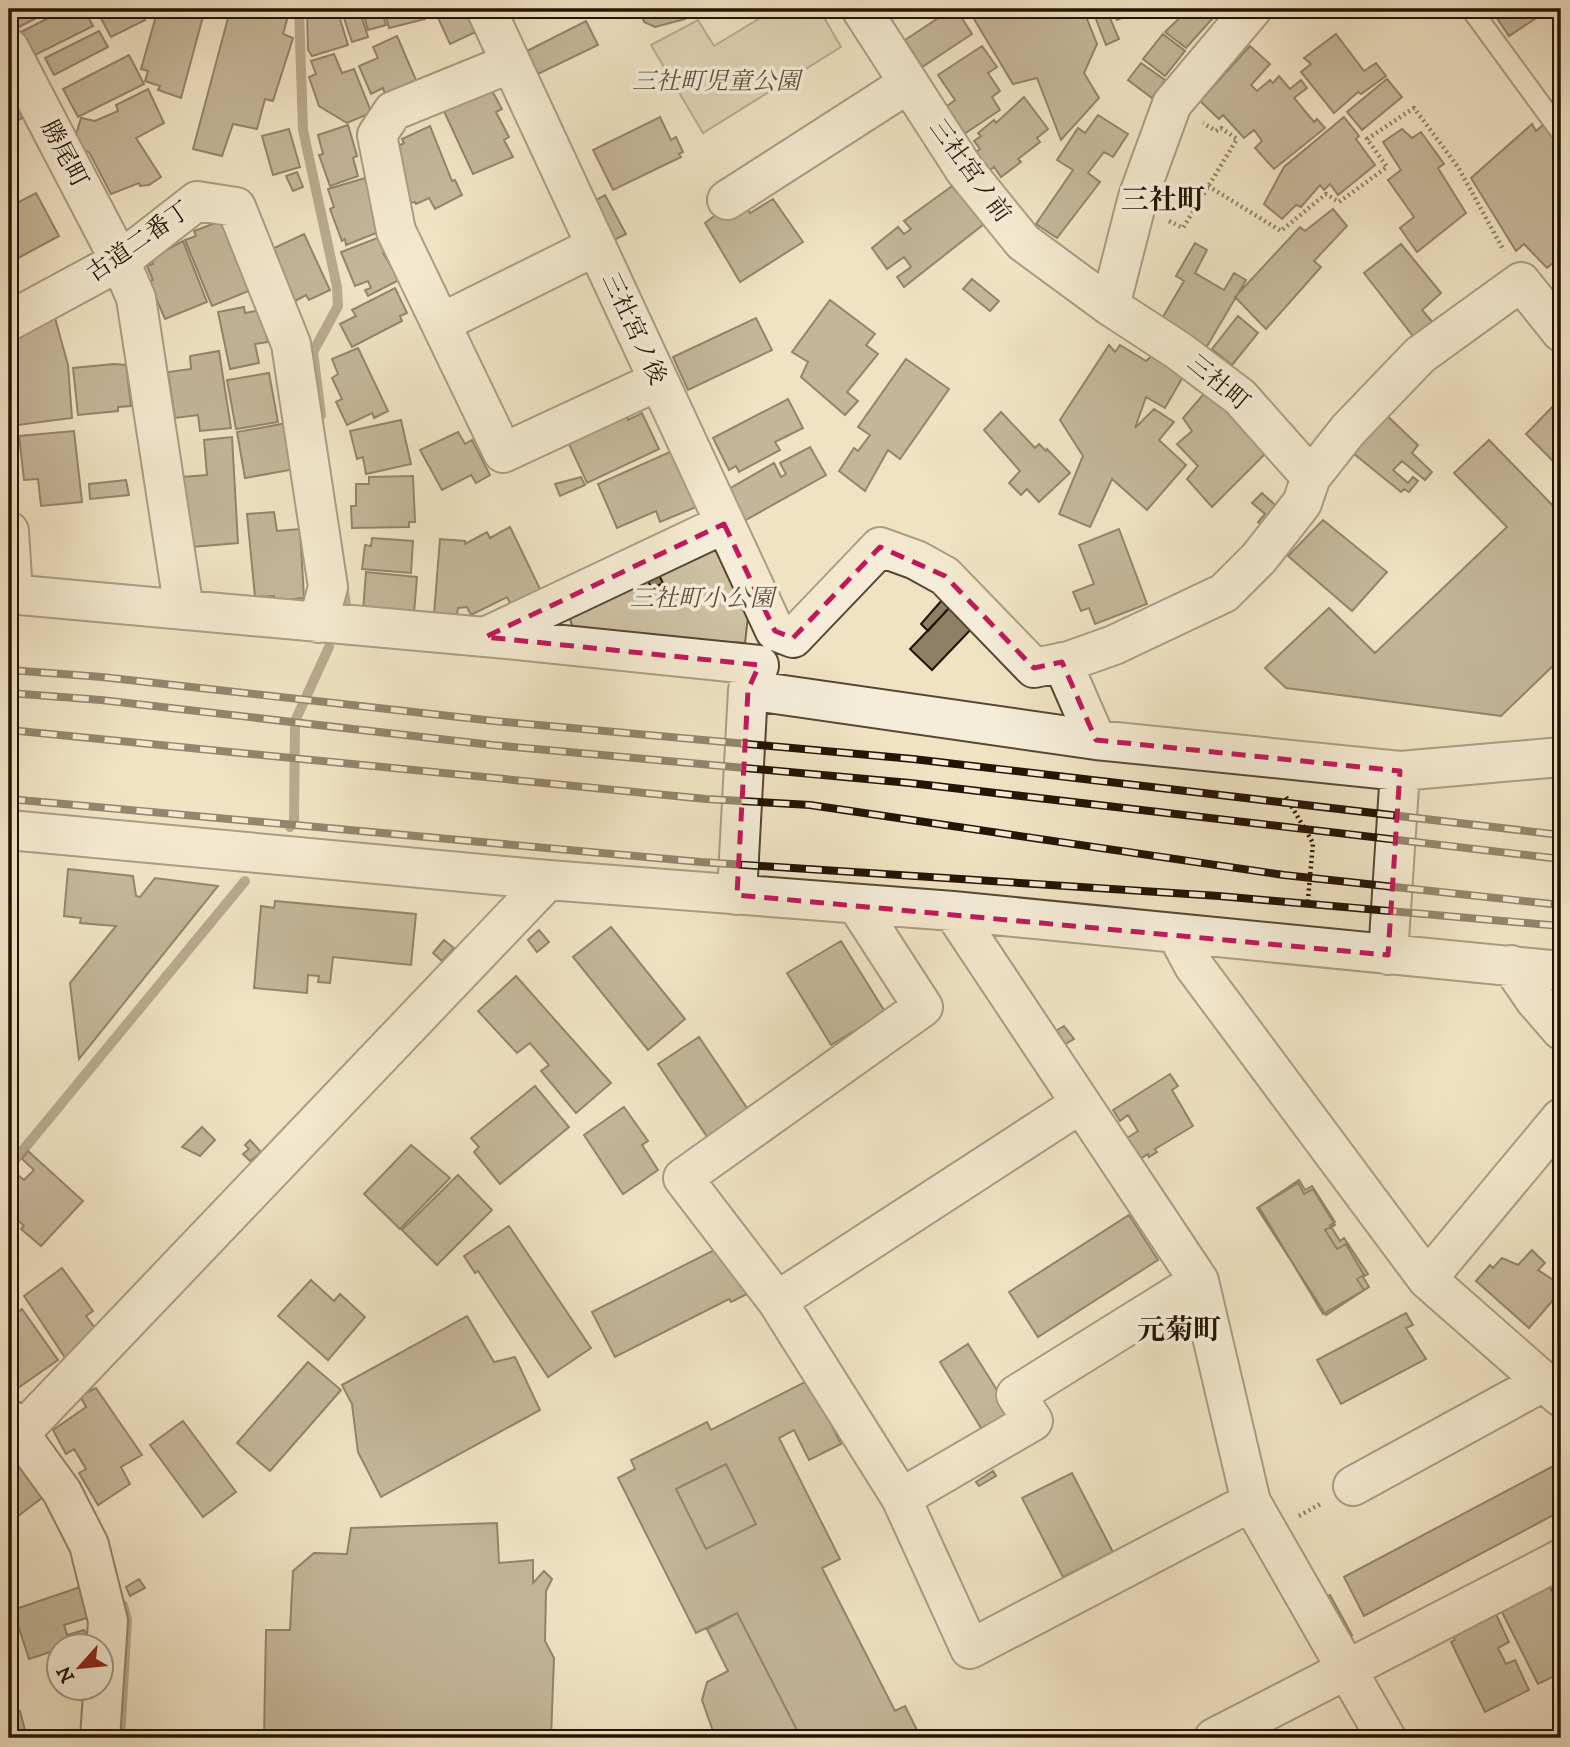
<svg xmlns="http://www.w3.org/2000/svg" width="1570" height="1747" viewBox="0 0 1570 1747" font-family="'IM FELL DW Pica','Noto Serif JP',serif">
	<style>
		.green { fill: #cdc0a3; stroke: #786a52; stroke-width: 2 }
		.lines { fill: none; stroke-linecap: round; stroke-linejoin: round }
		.stream { stroke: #75654e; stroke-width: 10 }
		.building { fill: #8e7f66; stroke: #241301; stroke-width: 2 }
		.lane-casing { stroke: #574732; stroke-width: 23 }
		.street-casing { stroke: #574732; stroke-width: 42 }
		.secondary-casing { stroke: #241301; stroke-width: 42 }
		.path { stroke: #241301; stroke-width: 4.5; stroke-dasharray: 2 3.5; stroke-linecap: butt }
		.lane { stroke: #f5edd9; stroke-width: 19 }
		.street { stroke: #f5edd9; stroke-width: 38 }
		.secondary { stroke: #f5edd9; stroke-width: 38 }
		.rail-casing { stroke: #241301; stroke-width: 8 }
		.rail { stroke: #f5edd9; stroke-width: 5; stroke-dasharray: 16; stroke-linecap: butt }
		.marked { fill: none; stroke: #c2185b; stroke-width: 5; stroke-dasharray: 14 9; stroke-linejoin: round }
		.labels { text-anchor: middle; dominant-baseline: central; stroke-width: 7; stroke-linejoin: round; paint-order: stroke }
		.park-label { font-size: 24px; font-style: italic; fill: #5f503a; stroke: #f5edd9 }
		.street-label { font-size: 24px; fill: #241301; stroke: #f5edd9 }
		.quarter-label { font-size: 28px; font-weight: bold; fill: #241301; stroke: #f5edd9 }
	</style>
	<rect width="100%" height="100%" fill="#f0e3c4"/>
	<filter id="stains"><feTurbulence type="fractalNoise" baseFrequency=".00286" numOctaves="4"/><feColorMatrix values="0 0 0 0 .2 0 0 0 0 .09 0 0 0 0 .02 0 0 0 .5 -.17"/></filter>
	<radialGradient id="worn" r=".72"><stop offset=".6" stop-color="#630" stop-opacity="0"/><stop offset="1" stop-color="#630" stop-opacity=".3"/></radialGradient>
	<path class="green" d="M775 9H819L841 47 703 133 651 45 698 20 714 46Z
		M709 550 725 553 750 598 745 643 574 632 569 615Z"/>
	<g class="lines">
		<path class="stream" d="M299 9 303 130 337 287 338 306 313 352 321 415
			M343 584 346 605
			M290 827 294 821 295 721 329 647
			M9 1167 245 881
			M9 1393 14 1400
			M120 1738 127 1620 123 1605"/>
	</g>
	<path class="building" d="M12 9H54L11 31 9 16 15 13Z
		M66 9H84L93 26 33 56 21 32Z
		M96 9H139L145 20 111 37Z
		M158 9H205L181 98 158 90 160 86 145 81 148 71 141 69Z
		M210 9H290L283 34 293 38 273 101 265 99 257 129 233 124 222 156 193 149 228 18 209 13Z
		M211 9H230L227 18 210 12Z
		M307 9H337L348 45 312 56 308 50Z
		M341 9H359L368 37 352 42Z
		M362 9H381L386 25 368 30Z
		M384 9H423L425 19 389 28Z
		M434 9H471L480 30 450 44Z
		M640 9H695L683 12 685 19 655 27 644 22Z
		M952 9H956L972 34 922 67 905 40Z
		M968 9H1083L1097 44 1084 73 1099 98 1061 140 1037 78 1013 84Z
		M1092 9H1106L1119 39 1106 45Z
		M1112 9H1144L1117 20Z
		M1189 9H1201L1212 19 1186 48 1165 32Z
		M1491 9H1550L1509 36Z
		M586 21 598 45 538 74 527 51Z
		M99 31 108 47 54 75 45 58Z
		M1163 34 1185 51 1165 76 1143 59Z
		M1336 34 1364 71 1376 63 1386 76 1361 94 1358 92 1334 113 1301 72 1311 64 1304 58Z
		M397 36 416 80 385 94 383 88 371 94 359 66 378 58 373 47Z
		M982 46 997 67 988 73 1000 91 992 97 1000 110 961 136 943 109 955 100 938 75Z
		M1250 46 1270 64 1251 85 1257 91 1270 80 1273 83 1279 76 1290 89 1301 80 1307 88 1294 98 1314 122 1317 119 1325 128 1274 169 1255 148 1262 141 1254 130 1244 138 1223 115 1219 119 1200 101Z
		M334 54 342 73 354 69 370 109 368 114 347 123 319 106 309 77 316 74 311 61Z
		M129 55 144 84 78 117 63 89Z
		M1141 63 1165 80 1152 98 1128 80Z
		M1387 79 1402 97 1362 130 1347 112Z
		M490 87 502 109 496 112 509 137 504 140 513 157 473 174 443 109Z
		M9 88 24 117 9 125Z
		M148 89 164 123 136 138 161 177 149 185 140 186 139 183 111 194 89 152 72 147 81 118 95 121 118 111 116 105Z
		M1024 97 1048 129 1037 138 1040 142 1018 159 1021 162 1001 177 994 167 990 170 976 152 980 149 974 141 981 136 978 133 994 120 996 123Z
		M1098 115 1128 134 1113 157 1104 152 1088 173 1100 182 1057 238 1036 224 1073 170 1057 160 1078 128 1085 133Z
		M660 117 671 140 676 137 683 152 679 154 681 157 613 190 593 150Z
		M1344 117 1359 136 1356 139 1375 165 1338 195 1330 184 1324 190 1320 185 1301 207 1296 205 1282 219 1264 204 1284 167Z
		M1532 124 1536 131 1543 125 1561 148V156L1557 159 1561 164V256L1547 268 1524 244 1516 251 1471 178Z
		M348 125 357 156 353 158 358 176 330 186 319 155 323 154 318 135Z
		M430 126 452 181 455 180 462 195 435 209 429 198 416 204 415 202 403 204 401 179 405 177 392 149 404 143 402 139Z
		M289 129 300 167 273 175 262 136Z
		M1402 129 1412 138 1421 132 1444 164 1438 168 1466 213 1417 252 1400 228 1414 217 1388 180 1401 170 1383 142Z
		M297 172 303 187 293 191 286 176Z
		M365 178 381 231 346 245 345 239 342 241 330 209 334 207 328 189Z
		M952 186 984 224 904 287 897 277 911 267 904 257 887 269 872 248 898 227 904 234 911 229 904 221Z
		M36 193 59 236 9 263V207Z
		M605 195 626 234 614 240 594 201Z
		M773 199 803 242 740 282 705 223 721 211 745 204 750 213Z
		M1333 209 1347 226 1314 261 1321 267 1266 329 1235 297 1300 227 1305 231Z
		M223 220 251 290 212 306 185 240 196 236 194 231Z
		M304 234 330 290 309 300 306 295 295 301 272 249Z
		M380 237 386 253H383L399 280 368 296 365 290 371 288 368 281 355 286 341 252Z
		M183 241 207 302 165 319 149 282 153 280 147 266 153 264 151 259Z
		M1195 243 1207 250 1195 273 1224 290 1234 273 1246 280 1203 353 1157 327 1184 281 1176 276Z
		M1401 244 1441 293 1422 310 1434 324 1416 340 1364 273Z
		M972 279 999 301 990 311 963 289Z
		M395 288 407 313 400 316 402 321 352 347 340 324 356 316 352 310Z
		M830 300 875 334 866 345 878 354 847 392 858 401 845 415 801 377 808 362 792 352Z
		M244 307 245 313 261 310 268 342 255 344 259 363 230 369 218 312Z
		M1238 316 1258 333 1232 365 1212 349Z
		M55 318 68 365 72 418 18 425 14 384 9 383V342Z
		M756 318 772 350 688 390 673 357Z
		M1109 345 1115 352 1120 345 1146 361 1158 350 1188 368 1165 408 1146 397 1135 428 1154 409 1174 422 1159 440 1186 465 1147 510 1112 479 1090 527 1059 514 1083 456 1060 420Z
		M358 348 388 411 374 418 372 413 347 425 336 402 342 399 332 378 338 374 332 359Z
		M219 351 231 428 200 431 198 415 175 418 168 372 191 369 190 356Z
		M906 359 949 389 900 459 888 450 865 491 839 471 854 448 858 451 870 435 858 427Z
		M906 359 949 389 900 459 888 450 865 491 839 471 854 448 858 451 870 435 858 427Z
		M114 364 126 365 131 406 118 407V411L78 415 73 368Z
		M269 373 278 422 236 429 227 380Z
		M1208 389 1267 452 1212 507 1187 479 1198 466 1177 444 1192 431 1183 418Z
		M1561 398V469L1526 434Z
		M788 399 803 428 775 442 780 450 739 472 736 466 729 470 713 438Z
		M1381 410 1418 445 1412 453 1432 472 1425 480 1402 461 1393 470 1408 483 1413 477 1418 481 1409 492 1404 489 1401 492 1348 449Z
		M1001 412 1035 448 1039 444 1046 451 1047 449 1070 473 1039 502 1027 489 1021 495 1009 483 1020 471 984 430Z
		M625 413 628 420 642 413 659 449 587 483 567 440Z
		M401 420 411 464 366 474 363 457 357 459 350 431Z
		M287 423 295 469 245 478 237 432Z
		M74 431 82 502 41 506 38 479 24 480 19 436Z
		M458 432 465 444 472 440 490 475 476 483 471 475 442 490 420 450Z
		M232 437 238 543 192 547 183 477 207 475 204 440Z
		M1489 440 1561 514V658L1501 716 1286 688 1265 668 1329 608 1375 653 1507 527 1454 473Z
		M810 447 826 475 744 521 729 489 774 463 781 477 786 474 780 463Z
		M672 451 696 507 660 522 656 511 617 528 598 484Z
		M413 476 415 522H409V527L352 528 351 506H356V484H369V477Z
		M581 477 585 485 560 496 555 484Z
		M126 480 129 495 90 499 89 484Z
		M1262 493 1283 512 1267 529 1258 522 1265 514 1252 503Z
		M274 512 277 531 300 529 304 598 275 601 274 596 255 597 247 514Z
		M1323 520 1387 572 1352 611 1288 556Z
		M510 527 541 591 511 605 507 597 471 615 467 607 458 608 457 615 434 614 440 539 465 541V544L487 532 490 538Z
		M1119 529 1147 604 1095 624 1089 608 1081 611 1073 592 1094 584 1079 545Z
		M372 538 413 541 411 573 362 569 365 545 371 546Z
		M366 572 417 577 414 614 386 612 387 609 381 608 380 612 363 611Z
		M659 575 663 583 652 589 648 581Z
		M949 592 957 599 928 631 921 624Z
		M955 602 977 623 932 670 910 649Z
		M68 869 133 876 136 896 140 897 155 878 218 886 79 1059 70 983 116 926 80 923 81 918 64 916Z
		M275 901 416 914 411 965 333 957 330 983 318 982 319 976 308 975 307 993 254 988 261 906 274 908Z
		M611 927 685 1019 648 1050 573 957Z
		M539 930 549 942 537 952 528 940Z
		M444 940 454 948 442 961 433 953Z
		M841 941 885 1012 831 1045 787 973Z
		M516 976 611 1083 576 1113 541 1071 549 1065 530 1043 517 1053 478 1011Z
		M1064 1026 1074 1039 1059 1048 1049 1035Z
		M699 1037 749 1111 708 1138 658 1064Z
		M1170 1074 1178 1086 1172 1090 1193 1126 1155 1149 1157 1152 1149 1157 1148 1154 1137 1161 1124 1140 1138 1131 1128 1115 1120 1121 1113 1110Z
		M535 1086 569 1127 500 1184 474 1152 479 1147 471 1138Z
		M624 1107 648 1141 642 1145 658 1170 623 1194 584 1135Z
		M202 1127 215 1140 200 1156 182 1147Z
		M250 1140 261 1152 250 1161 243 1154 249 1149 245 1145Z
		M411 1145 450 1178 400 1229 364 1194Z
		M28 1151 83 1201 41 1246 21 1229 24 1226 9 1212V1173L12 1170 24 1180 34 1170 22 1159Z
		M458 1175 492 1210 437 1265 402 1230Z
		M1299 1180 1305 1190 1312 1186 1335 1222 1330 1225 1340 1241 1344 1238 1368 1274 1363 1277 1369 1287 1326 1315 1257 1208Z
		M1298 1183 1304 1194 1313 1189 1335 1225 1325 1230 1337 1249 1346 1244 1364 1275 1357 1279 1364 1290 1323 1314 1259 1207Z
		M1129 1215 1158 1260 1038 1337 1009 1292Z
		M509 1226 591 1348 548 1377 478 1271 475 1273 464 1256Z
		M726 1244 751 1292 731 1302 729 1299 615 1357 592 1312Z
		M1532 1250 1545 1263 1538 1270 1561 1285V1291L1529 1328 1476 1281 1490 1265 1493 1268 1502 1258 1518 1265Z
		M62 1268 93 1311 86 1316 95 1328 68 1362 24 1296Z
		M311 1280 334 1301 340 1294 365 1317 328 1360 278 1316Z
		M22 1309 58 1360 15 1390 9 1381V1319Z
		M1406 1313 1413 1325 1406 1328 1426 1359 1341 1404 1317 1360Z
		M467 1316 494 1362 515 1357 540 1410 381 1497 358 1452 352 1404 342 1385Z
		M968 1344 1016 1420 986 1436 940 1362Z
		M308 1362 341 1390 270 1471 237 1443Z
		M809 1380 841 1444 809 1460 794 1430 779 1438 840 1559 822 1568 895 1711 905 1706 921 1738H801L737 1613 696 1633 618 1478 635 1469 631 1460 707 1422 711 1430Z
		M96 1388 142 1455 121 1467 130 1484 98 1505 79 1473 86 1469 74 1449 66 1454 53 1430 86 1407 80 1396Z
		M183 1421 236 1492 203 1517 150 1445Z
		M17 1462 43 1497 9 1523V1468Z
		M1561 1462V1511L1364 1616 1344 1577Z
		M726 1464 756 1524 706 1549 676 1489Z
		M993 1471 996 1476 979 1486 976 1482Z
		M1072 1473 1113 1552 1063 1577 1022 1498Z
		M497 1523 499 1563 533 1560V1583L544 1571 552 1579 546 1591 545 1641 554 1658 551 1738H264L266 1630H290L293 1571 314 1553 347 1554 351 1528Z
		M139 1579 145 1588 130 1596 126 1587Z
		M1548 1583 1561 1609V1642L1556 1645 1561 1656V1673L1538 1684 1500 1608Z
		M80 1587 90 1617 64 1625 67 1635 84 1630 88 1640 60 1646V1649L29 1659 13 1610Z
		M1330 1595 1352 1635 1345 1639 1323 1598Z
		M1494 1610 1509 1642 1498 1648 1506 1664 1515 1660 1529 1690 1485 1712 1451 1642 1455 1640 1450 1632Z
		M737 1613 800 1736 796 1738H716L714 1734 702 1700 707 1682 728 1671 707 1629Z
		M20 1711 27 1738H9V1714Z"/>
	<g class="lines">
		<defs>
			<path id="lane" d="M1471 9 1561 132"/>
			<path id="street" d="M486 9 775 631 793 638 880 547 916 560 945 576 1034 668 1069 661 1114 645 1224 593 1259 558 1302 503 1311 477 1348 430 1420 355 1521 282 1561 332
				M861 9 964 169 1023 242 1110 306 1179 351 1240 397 1311 477
				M9 48 120 261 136 298 184 610
				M511 63 393 111 377 135 396 231 503 453 658 381
				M727 200 909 83
				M1110 306 1138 197 1172 104 1252 9
				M9 321 120 261 197 201 236 207 291 344 328 587 318 623
				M441 323 596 246
				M9 531 13 595
				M9 594 485 637 724 524
				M486 637 759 665
				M1062 662 1096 740
				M748 690 1096 740 1400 771 1561 757
				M9 830 548 880 953 911 1561 971
				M737 895 748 690 759 666
				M953 911 1199 1281 1251 1502 1386 1738
				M1178 936 1194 966 1427 1279 1561 1397
				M1388 955 1400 771
				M1511 965 1535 1000 1561 1030
				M1080 1104 777 1301 901 1498 970 1649 1251 1502
				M1427 1279 1561 1118
				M777 1301 683 1178 923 1007 857 905
				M9 1445 548 880
				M1353 1486 1543 1382
				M901 1498 1033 1421 1016 1395 1199 1281
				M1214 1738 1561 1559"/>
			<path id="secondary" d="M9 1419 62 1492 89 1545 108 1621 100 1738"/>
		</defs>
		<use href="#lane" class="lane-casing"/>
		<use href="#street" class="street-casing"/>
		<use href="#secondary" class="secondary-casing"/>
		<path class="path" d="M1208 186 1281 231 1326 194 1339 202 1387 167 1367 139 1414 108 1458 167 1504 251
			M1169 221 1183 228 1237 139 1221 128 1216 131 1203 123
			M1286 797 1313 843 1307 910
			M1299 1516 1322 1503"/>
		<use href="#lane" class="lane"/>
		<use href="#street" class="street"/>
		<use href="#secondary" class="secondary"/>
		<defs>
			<path id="rail" d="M9 670 102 677 494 721 913 759 1561 835
				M9 693 101 700 492 745 910 783 1561 859
				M9 730 706 799 810 805 1284 875 1561 905
				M9 799 701 862 1219 896 1561 926"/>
		</defs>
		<use href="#rail" class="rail-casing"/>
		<use href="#rail" class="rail"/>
	</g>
	<path d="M0 0H1570V1747H0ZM724 524 775 631 793 638 880 547 945 576 1034 668 1062 662 1096 740 1400 771 1388 955 737 895 748 690 759 665 485 637Z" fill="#f0e3c4" fill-opacity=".55" fill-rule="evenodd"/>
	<path class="marked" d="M724 524 775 631 793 638 880 547 945 576 1034 668 1062 662 1096 740 1400 771 1388 955 737 895 748 690 759 665 485 637Z"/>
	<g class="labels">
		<g class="park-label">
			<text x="716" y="82">三社町児童公園</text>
			<text x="702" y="599">三社町小公園</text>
		</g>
		<g class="street-label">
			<text transform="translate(64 154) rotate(62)">勝尾町</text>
			<text transform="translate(970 171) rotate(54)">三社宮ノ前</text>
			<text transform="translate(139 242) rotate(-35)">古道二番丁</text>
			<text transform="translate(634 329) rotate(65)">三社宮ノ後</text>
			<text transform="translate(1218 383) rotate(40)">三社町</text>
		</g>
		<g class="quarter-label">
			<text x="1163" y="200">三社町</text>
			<text x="1179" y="1330">元菊町</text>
		</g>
	</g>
	<rect width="1570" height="1747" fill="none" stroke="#f0e3c4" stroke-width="35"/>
	<rect x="10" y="10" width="1549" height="1726" fill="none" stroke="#241301" stroke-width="3.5"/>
	<rect x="18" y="18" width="1535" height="1712" fill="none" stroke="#241301" stroke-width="2"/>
	<g transform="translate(80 1667) rotate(243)"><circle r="33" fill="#f5edd9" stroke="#a19683" stroke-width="2"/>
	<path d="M0-5L12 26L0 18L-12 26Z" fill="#8f2418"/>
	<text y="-10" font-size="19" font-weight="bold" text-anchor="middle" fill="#241301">N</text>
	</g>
	<rect width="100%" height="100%" filter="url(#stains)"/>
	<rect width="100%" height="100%" fill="url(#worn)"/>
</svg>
